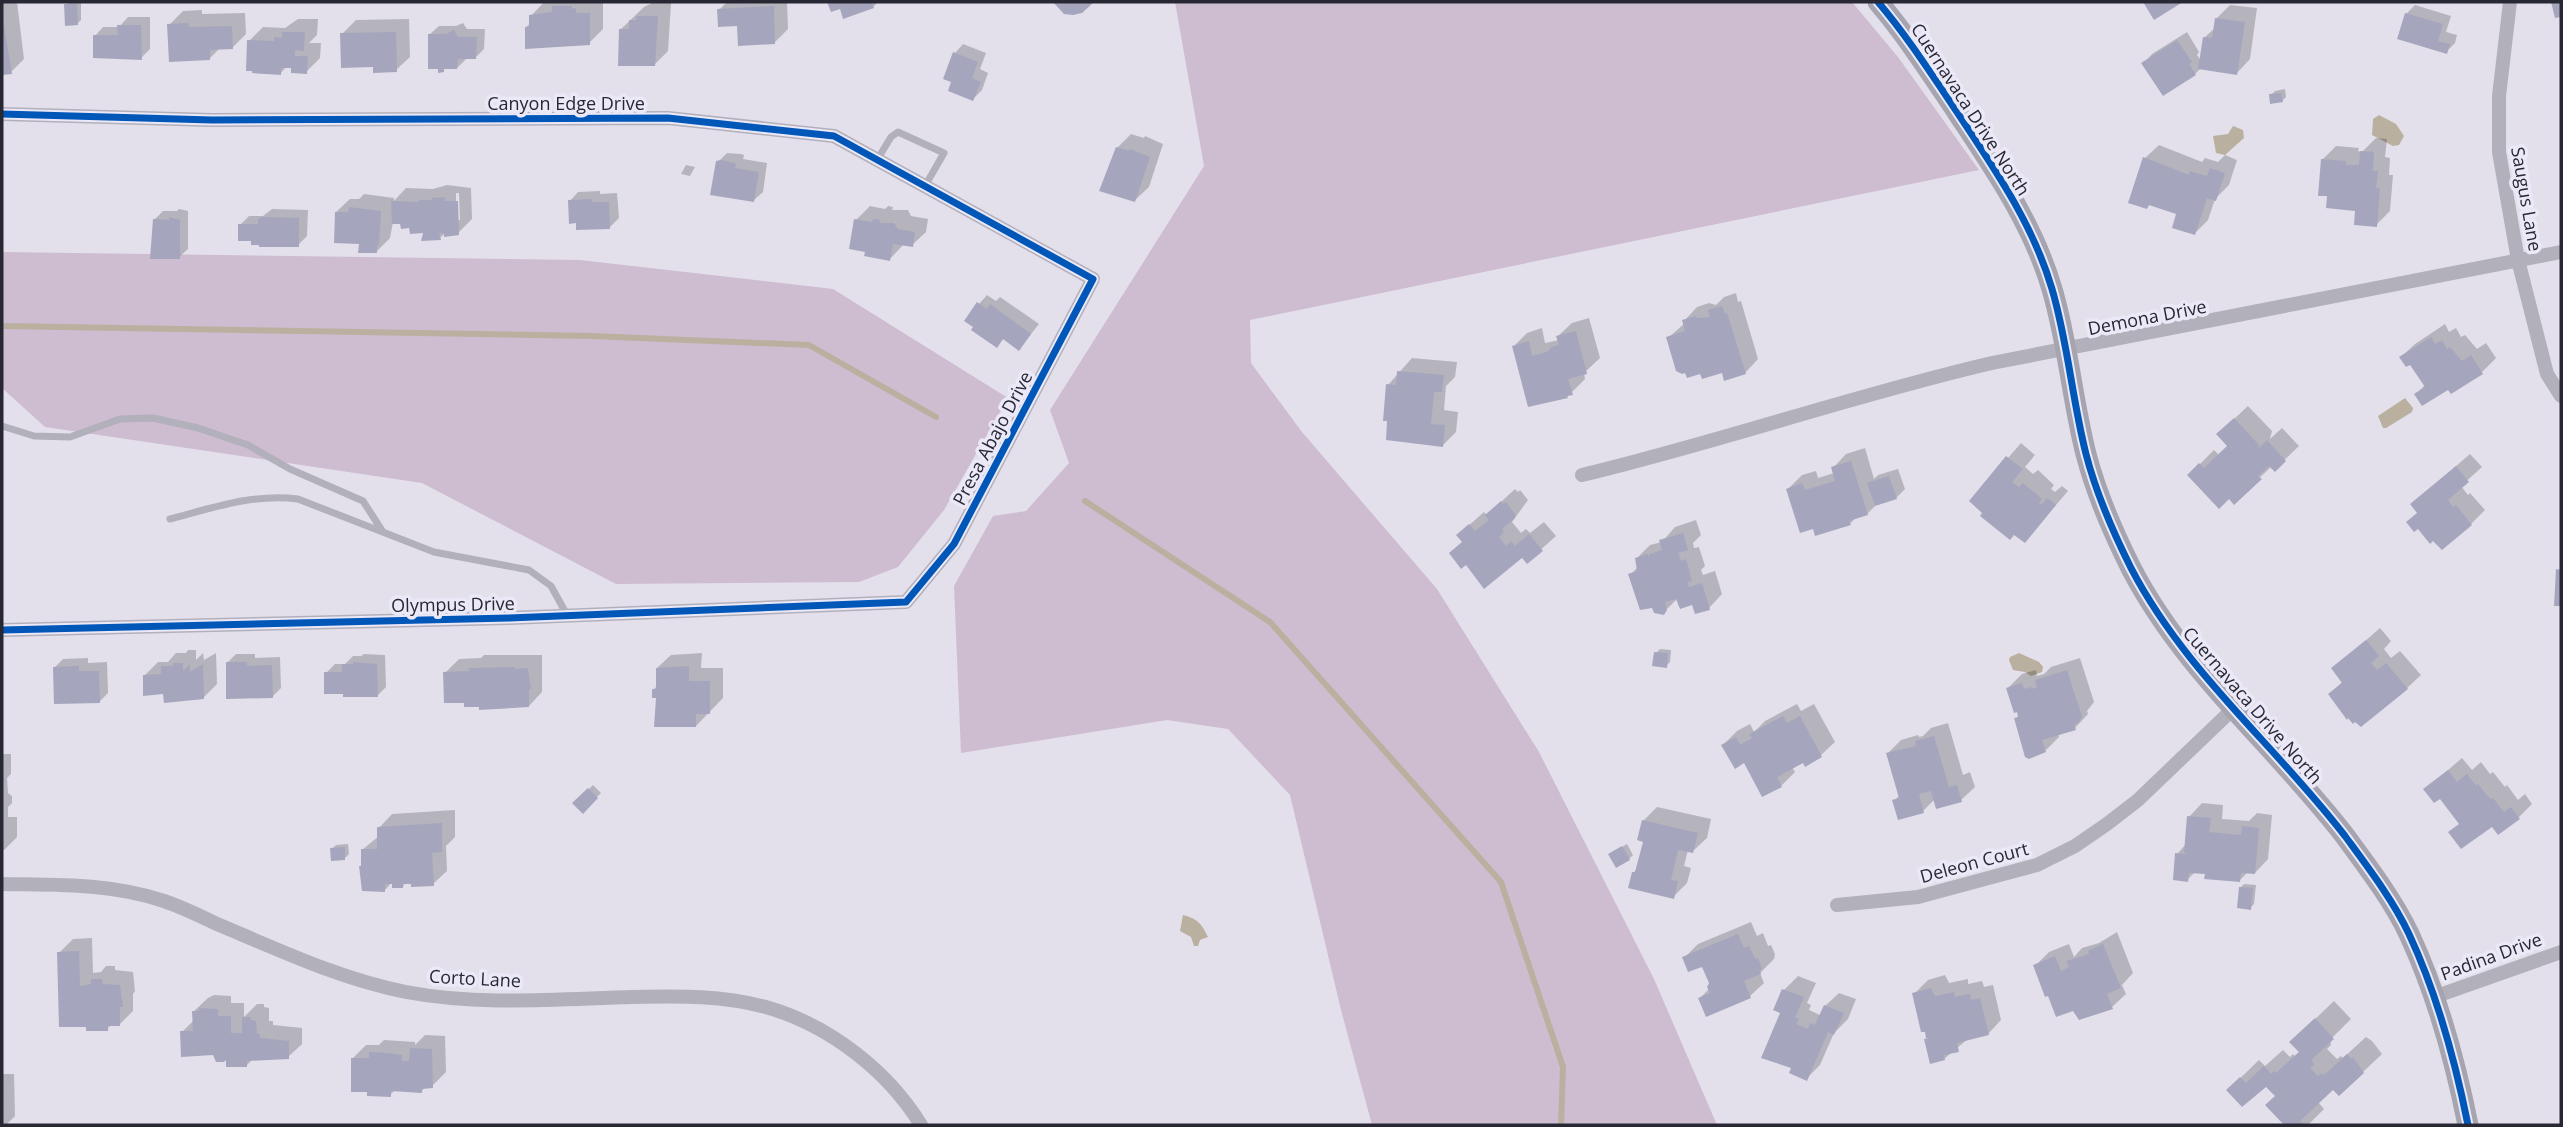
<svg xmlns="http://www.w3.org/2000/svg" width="2563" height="1127" viewBox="0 0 2563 1127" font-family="'Open Sans',sans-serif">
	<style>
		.green { fill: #cebcd1 }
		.water { fill: #bab09f }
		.shadow { fill: #0003; fill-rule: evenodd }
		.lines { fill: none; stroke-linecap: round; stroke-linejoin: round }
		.stream { stroke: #bab09f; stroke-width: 6 }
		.building { fill: #a5a6bd }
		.lane { stroke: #b2b0ba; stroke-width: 7 }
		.street { stroke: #b2b0ba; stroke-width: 14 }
		.secondary { stroke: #a6a4af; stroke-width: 21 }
		.cycleway-casing { stroke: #ebe8f7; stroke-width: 11 }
		.cycleway { stroke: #0057b8; stroke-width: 7 }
		.labels { text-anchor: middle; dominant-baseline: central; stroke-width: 7; stroke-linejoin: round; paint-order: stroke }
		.street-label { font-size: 18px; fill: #282834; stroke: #ebe8f7 }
	</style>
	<rect width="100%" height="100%" fill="#e3e0eb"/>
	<path class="green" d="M1175 2H1852L1898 57 1979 170 1250 320 1251 363 1302 432 1437 589 1539 752 1654 979 1717 1125H1372L1341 1010 1290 795 1228 729 1167 720 961 753 954 586 993 516 1026 511 1069 463 1050 410 1204 166Z
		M2 252 580 260 833 289 1008 398 944 510 898 567 859 582 616 584 422 483 45 427 2 388Z"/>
	<path class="water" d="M2379 115 2396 124 2404 136 2399 145 2393 146 2372 135 2373 119Z
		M2233 126 2243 130 2244 138 2225 155 2216 153 2213 136 2228 134Z
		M2405 398 2413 408 2412 412 2386 428H2383L2378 416Z
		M2019 653 2039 662 2043 667 2042 672 2031 676 2025 672 2013 670 2009 660 2010 657Z
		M1183 915C1198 919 1202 924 1208 937L1200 940 1198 946H1194L1191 937 1180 931Z"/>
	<path class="shadow" d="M2 2H17L24 59 11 72 2 74Z
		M69 2H81V20L77 24 66 5Z
		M544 2H603V29L589 43 526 27 531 23V16Z
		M727 2H787L788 29 774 43 719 10Z
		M829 2H878L873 7H841L832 10Z
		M652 3H671L668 51 654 65 621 29 644 7Z
		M2230 5 2257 8 2250 59 2237 73 2201 68 2195 74 2144 63 2152 54 2187 32 2199 52 2197 55 2201 61 2204 38 2216 27 2217 18Z
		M2415 5 2451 16 2446 32 2457 35 2455 43 2446 52 2406 14Z
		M202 10V14L245 13 246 34 232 48H220L209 59 169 25 183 11Z
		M128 17H150V49L141 58 95 36 103 27H119Z
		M298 19H318L317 35 309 43H321L320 58 306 72 287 66 281 73 249 41 263 27 285 28Z
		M409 19 410 57 396 70 375 65 342 34 356 20Z
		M463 23 467 29H485L484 49 475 58 466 59 457 68 446 67 443 71 430 34 439 26H456Z
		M963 44 986 53 980 69 988 73 982 90 973 99 953 81 955 53Z
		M2285 89 2286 97 2282 101 2271 95 2275 91Z
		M1131 134 1144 138 1145 136 1163 144 1149 187 1135 200 1117 148Z
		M2376 138 2387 139 2385 157 2390 158 2389 175H2393L2390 211 2376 225 2357 209 2329 195 2322 160 2336 146 2359 148 2358 151 2362 152Z
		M2159 145 2202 162 2205 158 2218 162 2225 155 2237 160 2229 185 2215 199 2208 220 2195 233 2178 213 2151 204 2147 207 2145 158Z
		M727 153 741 154 744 155 743 159 767 163 763 192 754 200 718 162Z
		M686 165 695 167 690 176 681 174Z
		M447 185 471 188 472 219 458 233 446 232 439 239 402 222H393L390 238 376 252 360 242 336 212 350 199H359L364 194 394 198V201L406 188 433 189ZM456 193H459L460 220H456Z
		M600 191V194L617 193 619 218 610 227 570 201 578 192Z
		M870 206 885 209 888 206 893 207 892 210H908L911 216 928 219 926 232 912 245H903L890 259 856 220Z
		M179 209 188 211V249L179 257 154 220 163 211H177Z
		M272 209 308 210 307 236 298 245 252 240 240 225 249 216H263Z
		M1736 293 1738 302 1741 301 1758 359 1745 373 1723 370 1668 338 1685 323 1684 321 1697 307 1709 303 1716 305 1724 297Z
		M987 295 996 301 1000 297 1039 324 1019 349 1004 338 996 346 979 304Z
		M1589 318 1600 358 1584 373 1585 379 1567 397 1514 346 1527 333 1542 328 1545 343 1559 340 1558 336 1572 323Z
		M2445 324 2449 332 2456 328 2461 337 2465 335 2477 349 2486 343 2496 358 2482 372 2449 387 2416 394 2425 385 2411 363 2401 357 2415 344Z
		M1412 358 1457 362 1455 377 1446 386 1444 410 1458 412 1456 432 1443 445 1388 385Z
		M2248 406 2272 431 2270 439 2282 428 2299 446 2275 469 2272 466 2234 502 2229 497 2189 475 2214 450 2219 455 2229 446 2232 421Z
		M2021 443 2035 455 2025 467 2033 474 2038 470 2054 485 2051 489 2055 492 2062 486 2068 491 2025 541 1971 501Z
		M1865 448 1874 479 1878 475 1898 469 1905 489 1896 498 1877 504 1867 514 1857 516 1850 524 1788 489 1802 475 1816 471 1818 478 1834 473 1833 468 1846 454Z
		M2470 454 2482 467 2461 486 2468 495 2470 493 2485 510 2471 524 2419 512 2412 504Z
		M1515 489 1518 492 1520 490 1528 500 1512 522 1521 533 1526 529 1530 533 1544 522 1556 536 1527 562 1522 556 1463 541 1458 535 1484 512 1487 515Z
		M1696 520 1701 535 1693 543 1694 548 1699 547 1705 566 1701 570 1703 575 1715 571 1722 594 1709 608 1678 598 1663 613 1630 575 1638 567 1636 559 1650 545 1662 542 1675 527Z
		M2380 628 2391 641 2384 649 2391 658 2400 651 2421 675 2407 688 2359 722H2354L2330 694 2343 681 2334 668Z
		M1660 649 1671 650 1670 662 1666 666 1656 653Z
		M188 650H196V660L203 653 204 660 216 653 217 684 203 698 165 692 144 676 158 662H168L176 653H186Z
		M702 653 701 668H723V698L696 726 658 696 654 689 657 686V668L671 655Z
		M236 654H255V658L280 657 281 688 272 697 227 663Z
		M364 654 385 655 386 687 377 696 326 673 335 664H345L353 656H361Z
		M484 655H542V692L529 706 445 673 459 659 481 658Z
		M88 658V663L107 662 108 693 99 702 54 668 63 659Z
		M2080 658 2094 702 2087 711 2088 714 2075 728 2058 733 2059 737 2045 751 2016 719 2019 716 2008 688 2022 674 2036 670 2037 676 2044 674 2051 667Z
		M1797 704 1801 711 1814 704 1835 742 1821 755 1805 765 1803 761 1792 767 1795 772 1781 786 1723 745 1737 731 1750 724 1754 732 1765 721Z
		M1948 723 1963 775 1970 772 1975 787 1961 800 1935 799 1923 811 1894 801 1900 795 1888 753 1901 740 1918 735 1919 737 1923 736 1931 728Z
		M2 754H11V774L7 778 8 793 12 796V803L8 807V817H17V837L4 850 2 851Z
		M2462 758 2472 770 2481 762 2490 774 2493 772 2505 787 2507 785 2518 800 2525 794 2532 804 2519 817 2492 824 2460 823 2440 796 2426 789Z
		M593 785 601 793 583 811 575 803Z
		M2202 803 2223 805 2222 819 2249 821 2257 813 2272 815 2268 859 2255 873 2248 872 2240 880 2195 872 2187 880 2177 854 2187 843 2189 817Z
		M1657 807 1711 819 1707 838 1693 851 1688 850 1684 866 1691 868 1687 883 1673 897 1634 872 1638 868 1645 840 1644 820Z
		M455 810V837L446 846 447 871 433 884 406 882 403 886 393 881 385 890 363 865 362 850 379 836V828L392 814Z
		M348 844 349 854 345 858 332 849 336 845Z
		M1627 844 1633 855 1629 859 1610 854Z
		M2244 884 2256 885 2254 904 2250 908 2240 888Z
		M1751 922 1757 936 1763 933 1768 946 1771 945 1775 954 1774 959 1760 973 1764 983 1750 996 1700 998 1709 989 1711 983 1703 965 1684 958 1698 944Z
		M2117 932 2133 973 2122 985 2126 994 2112 1007 2035 966 2049 952 2069 944 2074 957 2082 948 2099 943Z
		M92 938 93 973 101 972 106 966H115V970L133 972 135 991 133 994V1011L120 1024 111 1025 107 1029 59 953 73 939Z
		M1945 975 1949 983 1968 979V984L1982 981 1984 987 1993 985 2001 1020 1988 1034 1969 1038 1944 1059 1926 1040 1928 1038 1926 1030 1914 994 1928 980Z
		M1798 976 1816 983 1807 1003 1811 1005 1809 1010 1820 1015 1825 1006 1839 993 1856 999 1848 1019 1834 1033 1820 1065 1807 1078 1793 1067 1782 1012 1776 1009 1784 990Z
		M214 995 231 996V1003H244V1017L257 1004H264V1007L269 1008V1021H273V1025L302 1028V1044L288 1057 253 1059 246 1066 214 1054 182 1032 194 1020V1011L208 998Z
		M2334 1001 2351 1019 2330 1040 2331 1045 2327 1049 2337 1059 2341 1056 2343 1058 2366 1037 2372 1041 2382 1054 2363 1072 2334 1088 2318 1102 2324 1109 2308 1125H2286L2268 1105 2277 1096 2266 1084 2228 1090 2259 1060 2265 1066 2283 1050 2290 1057 2293 1054 2295 1056 2301 1051 2310 1024Z
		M425 1035 445 1036 446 1072 432 1086 425 1087 422 1091 396 1089 390 1095 353 1058 366 1045H379L384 1040 415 1042V1045Z
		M2 1074H14L15 1116 6 1125H2Z"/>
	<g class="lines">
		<path class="stream" d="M2 326 592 336 809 345 936 417
			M1085 501 1270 622 1501 882 1563 1067 1561 1125"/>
	</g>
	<path class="building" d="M827 2H872L874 8 843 19 840 9 831 12Z
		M1053 2H1094L1082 13 1073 15 1064 14Z
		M2143 2H2183L2154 20Z
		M2551 2H2561V17L2555 18Z
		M64 4H77L78 25 65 26Z
		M552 6H572V9L576 8V13H590V45L525 49V27H529V15L552 12Z
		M774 6 775 44 738 46 737 26 718 27 717 9Z
		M2405 13 2443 24 2438 41 2450 44 2447 54 2397 39Z
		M2 14 12 74 2 75Z
		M636 16H658L655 66H618L619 29H629V20H636Z
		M2215 18 2245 22 2237 75 2198 69 2203 37 2212 38Z
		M189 23V27L232 26 233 49 210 50V60L169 62 167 24Z
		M117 25H141L142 60 93 58V35H118Z
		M454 30 458 37H477L476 59H458L457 69H444V72L438 73V69H428V34H446Z
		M282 32H305L304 51 295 50V56H308L307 74 291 73V68H281V75L252 73V71H246L247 40 274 41V37L282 38Z
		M396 32 397 72 373 73V67L341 68 340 33Z
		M2177 40 2192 62 2189 64 2196 75 2163 96 2141 63Z
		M953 52 978 62 972 78 981 82 973 101 948 91 951 82 943 79Z
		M2281 93 2283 102 2270 104 2269 94Z
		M1116 147 1130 151V149L1150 157 1135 202 1099 191Z
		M2360 151 2374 152 2373 171H2378L2376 188H2380L2377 227 2354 225 2355 211 2326 208 2327 196H2318L2321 159 2346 161V165H2359Z
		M2143 157 2189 175 2190 171 2207 176 2210 168 2225 173 2216 201 2207 198 2195 235 2172 228 2176 214 2149 205 2147 209 2128 203Z
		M721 160 731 162 736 164 735 168 759 172 754 202 710 195 716 161Z
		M445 197V201H458L459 235 444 237V233H439L441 240 421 241 423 233 410 234 409 228 401 229 400 224H392L391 201 419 202V200H432V198Z
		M592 199V202H609L610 229 576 230V223L569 224 568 200Z
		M349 207 381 211 379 245H377V253H358L359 244 334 243 335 212H348Z
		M169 217 180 220V259H150L153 219 169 220Z
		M262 217 299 218V247H259V245H251V241H238V224H258V219Z
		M854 219 872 222 873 219 880 220V223H894L898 229 915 232 913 247 893 244 890 261 864 256 865 252 849 249Z
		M977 302 987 309 990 304 1031 334 1019 351 1003 339 997 348 971 330 973 327 964 321Z
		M1722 306 1725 314 1727 313 1746 374 1724 381 1722 373 1702 379 1700 374 1687 378 1685 373 1682 374 1676 371 1666 337 1685 331 1682 320 1696 316V318L1710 317 1708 310Z
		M1576 331 1587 374 1568 379 1573 395 1567 396 1568 398 1528 407 1512 346 1529 341 1532 356 1549 351 1551 347 1559 345 1556 336Z
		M2431 337 2435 344 2442 340 2447 349 2450 347 2462 361 2471 355 2483 374 2451 394 2448 390 2422 406 2414 394 2425 387 2410 365 2406 367 2399 357Z
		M1397 371 1444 375 1442 392H1434L1431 424 1445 425 1443 447 1386 440 1387 421H1383L1386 384 1396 385Z
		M2234 418 2259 445 2258 449 2267 440 2286 461 2275 472 2269 466 2258 476 2262 479 2234 505 2229 499 2219 509 2187 475 2199 463 2204 468 2227 446 2216 434Z
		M2006 456 2023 469 2012 482 2019 487 2023 483 2042 499 2039 503 2041 505 2047 498 2056 505 2025 543 2014 535 2010 540 1980 516 1982 513 1969 501Z
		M1851 461 1868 515 1849 521 1851 525 1815 536 1813 529 1800 533 1786 489 1802 483 1805 490 1835 481 1831 467Z
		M2456 466 2469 482 2448 500 2453 507 2456 505 2472 525 2442 550 2433 541 2430 544 2418 529 2414 532 2406 522 2417 513 2410 504Z
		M1889 476 1897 499 1875 506 1867 483Z
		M1501 501 1503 504 1506 502 1515 514V518L1502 529 1504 532 1499 537 1506 546 1511 541 1515 546 1529 534 1543 551 1527 564 1522 558 1484 589 1466 565 1461 569 1449 553 1462 542 1456 535 1469 524 1475 531 1489 520 1485 515Z
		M1683 533 1688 550 1678 553 1681 561 1686 559 1692 581 1688 582 1689 587 1702 583 1710 610 1695 614 1692 605 1680 609 1676 599 1665 602 1667 610 1664 615 1654 613 1652 608 1640 610 1628 574 1637 571 1635 558 1648 554V557L1650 554 1662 550 1659 540Z
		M2556 569 2561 570V606H2554Z
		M2366 640 2379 656 2371 663 2377 670 2386 663 2408 689 2361 727 2355 722 2353 724 2348 718 2347 720 2328 694 2342 683 2331 668Z
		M1654 652 1668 653 1667 668 1652 666Z
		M226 662H247V666L272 665 273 698 226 699Z
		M353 662 377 664 378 697H343V694H324V672H342V664H353Z
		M173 663H183V671L190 664V672L203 664 204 699 164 703 163 694 143 696V675L161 674V666H173Z
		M79 666V671H99L100 703 54 704 53 667Z
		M689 666V681H710V714H696V727H654L656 698H652V689H656V668Z
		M515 667V669L528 668 531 689H529V707L479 710V707H464V703H444L443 672 469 671V668Z
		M2067 670 2082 717 2078 723 2074 725 2076 730 2042 740 2046 752 2029 759 2025 757 2014 718 2018 717 2017 712 2014 713 2006 688 2022 683 2024 689 2031 687 2032 689 2037 687 2035 680Z
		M1783 716 1787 723 1800 716 1822 757 1805 767 1803 763 1777 777 1782 787 1762 797 1744 763 1735 769 1721 745 1736 737 1740 745 1752 738 1749 734Z
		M1934 736 1949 787 1957 785 1962 802 1936 809 1931 791 1919 794 1924 813 1898 820 1892 800 1899 798 1886 753 1916 746 1915 741Z
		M2448 770 2457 782 2467 774 2476 786 2478 784 2490 799 2493 798 2504 812 2511 807 2520 819 2498 835 2492 827 2461 849 2448 832 2459 824 2440 799 2434 803 2423 789Z
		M588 788 598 798 583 814 572 803Z
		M2187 816 2211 818 2209 832 2241 835 2242 826 2259 828 2255 874 2241 873 2240 882 2204 879 2205 874 2189 873 2188 882 2173 880 2175 853 2187 854 2184 852Z
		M1642 820 1698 833 1693 853 1678 850 1671 880 1678 881 1674 899 1628 888 1632 872H1635L1643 842 1637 840Z
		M442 823V852L432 853 434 886 411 887V884H403V888H392V884H385V892L362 891 359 866H361V849H377V827Z
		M1622 846 1630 860 1616 868 1608 854Z
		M345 847V860L331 861 330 848Z
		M2239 887 2253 888 2251 910 2237 908Z
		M1738 934 1744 948 1749 946 1755 959 1758 958 1762 969 1760 970 1761 974 1744 981 1751 998 1706 1017 1698 998 1710 993 1707 987 1709 983 1702 967 1688 972 1682 957Z
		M2103 944 2121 988 2107 994 2113 1009 2079 1020 2073 1011 2056 1017 2048 996 2045 997 2033 965 2055 956 2061 971 2069 967 2066 961 2089 954 2088 951Z
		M79 951 80 986 91 984V979H102L103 984 120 985 123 1007H120V1026H108V1031H86V1027H59L57 952Z
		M1931 988 1935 996 1954 992 1955 997 1968 994H1970L1971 1000 1980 998 1989 1035 1957 1043 1959 1052 1944 1055 1945 1060 1930 1064 1924 1039 1929 1038H1926L1925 1032H1921L1912 993Z
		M1782 989 1804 997 1795 1017 1799 1019 1796 1024 1808 1029 1810 1023 1815 1025 1824 1005 1844 1013 1834 1035 1828 1032 1807 1081 1789 1073 1791 1068 1761 1058 1780 1013 1773 1010Z
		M199 1008 218 1009V1016H231V1033H242V1017H251V1020L256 1021 257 1034H260V1038L289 1041V1059L247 1061V1067H226V1060L224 1062H216L213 1055 181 1057 180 1031H193L192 1011H199Z
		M2315 1018 2334 1039 2312 1059 2314 1065 2310 1068 2318 1076 2322 1073 2324 1075 2347 1054 2351 1059 2353 1057 2364 1073 2339 1096 2333 1090 2300 1121 2304 1125H2284L2265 1105 2275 1096 2266 1087 2242 1107 2226 1090 2240 1077 2246 1083 2264 1066 2271 1074 2274 1071 2276 1073 2299 1052 2289 1042Z
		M410 1048 432 1049 433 1088 422 1089V1093L391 1091V1097L367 1096V1092H351V1058H369V1052L387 1053 402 1055V1061H409Z"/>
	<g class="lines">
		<path class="lane" d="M877 160 891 137 898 132 944 153 925 186
			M2 426 34 436 70 437 120 419 153 418 198 428 248 445 290 469 363 501 383 532
			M170 519C212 508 255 493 298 499L434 552 529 570 551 586 567 615"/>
		<path class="street" d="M2510 2 2499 96V152L2518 260 2547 374 2561 396
			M2 114 212 120 668 118 834 136 1093 279 954 544 906 602 509 618 2 630
			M1582 475C1720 442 1854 395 1992 363L2561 252
			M2 884C57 885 111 883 164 901 182 907 200 916 217 924 279 950 340 979 406 992 480 1006 558 999 633 997 679 996 724 995 769 1008 830 1026 888 1071 921 1125
			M1837 905 1918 897 2037 865 2075 846 2107 824 2138 800 2233 709
			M2434 997 2561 952"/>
		<path class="secondary" d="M1878 2C1907 36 1932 75 1957 112 1994 168 2033 224 2052 289 2068 343 2072 399 2086 454 2096 493 2113 532 2131 568 2185 672 2275 745 2345 836 2367 866 2393 900 2409 934 2437 994 2455 1060 2468 1125"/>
		<defs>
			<path id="cycleway" d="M1878 2C1907 36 1932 75 1957 112 1994 168 2033 224 2052 289 2068 343 2072 399 2086 454 2096 493 2113 532 2131 568 2185 672 2275 745 2345 836 2367 866 2393 900 2409 934 2437 994 2455 1060 2468 1125
				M2 114 212 120 668 118 834 136 1093 279 954 544 906 602 509 618 2 630"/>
		</defs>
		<use href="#cycleway" class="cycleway-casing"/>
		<use href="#cycleway" class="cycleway"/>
	</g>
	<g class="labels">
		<g class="street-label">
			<text x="566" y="103">Canyon Edge Drive</text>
			<text transform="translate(1971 109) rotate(57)">Cuernavaca Drive North</text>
			<text transform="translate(2527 199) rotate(80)">Saugus Lane</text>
			<text transform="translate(2147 317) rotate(-11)">Demona Drive</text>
			<text transform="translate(992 438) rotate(-62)">Presa Abajo Drive</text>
			<text transform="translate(453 604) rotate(-1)">Olympus Drive</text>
			<text transform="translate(2253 705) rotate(49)">Cuernavaca Drive North</text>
			<text transform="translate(1974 862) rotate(-15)">Deleon Court</text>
			<text transform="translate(2491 956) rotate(-20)">Padina Drive</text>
			<text transform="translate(475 978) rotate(3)">Corto Lane</text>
		</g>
	</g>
	<rect width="2563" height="1127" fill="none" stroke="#282834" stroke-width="7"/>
</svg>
